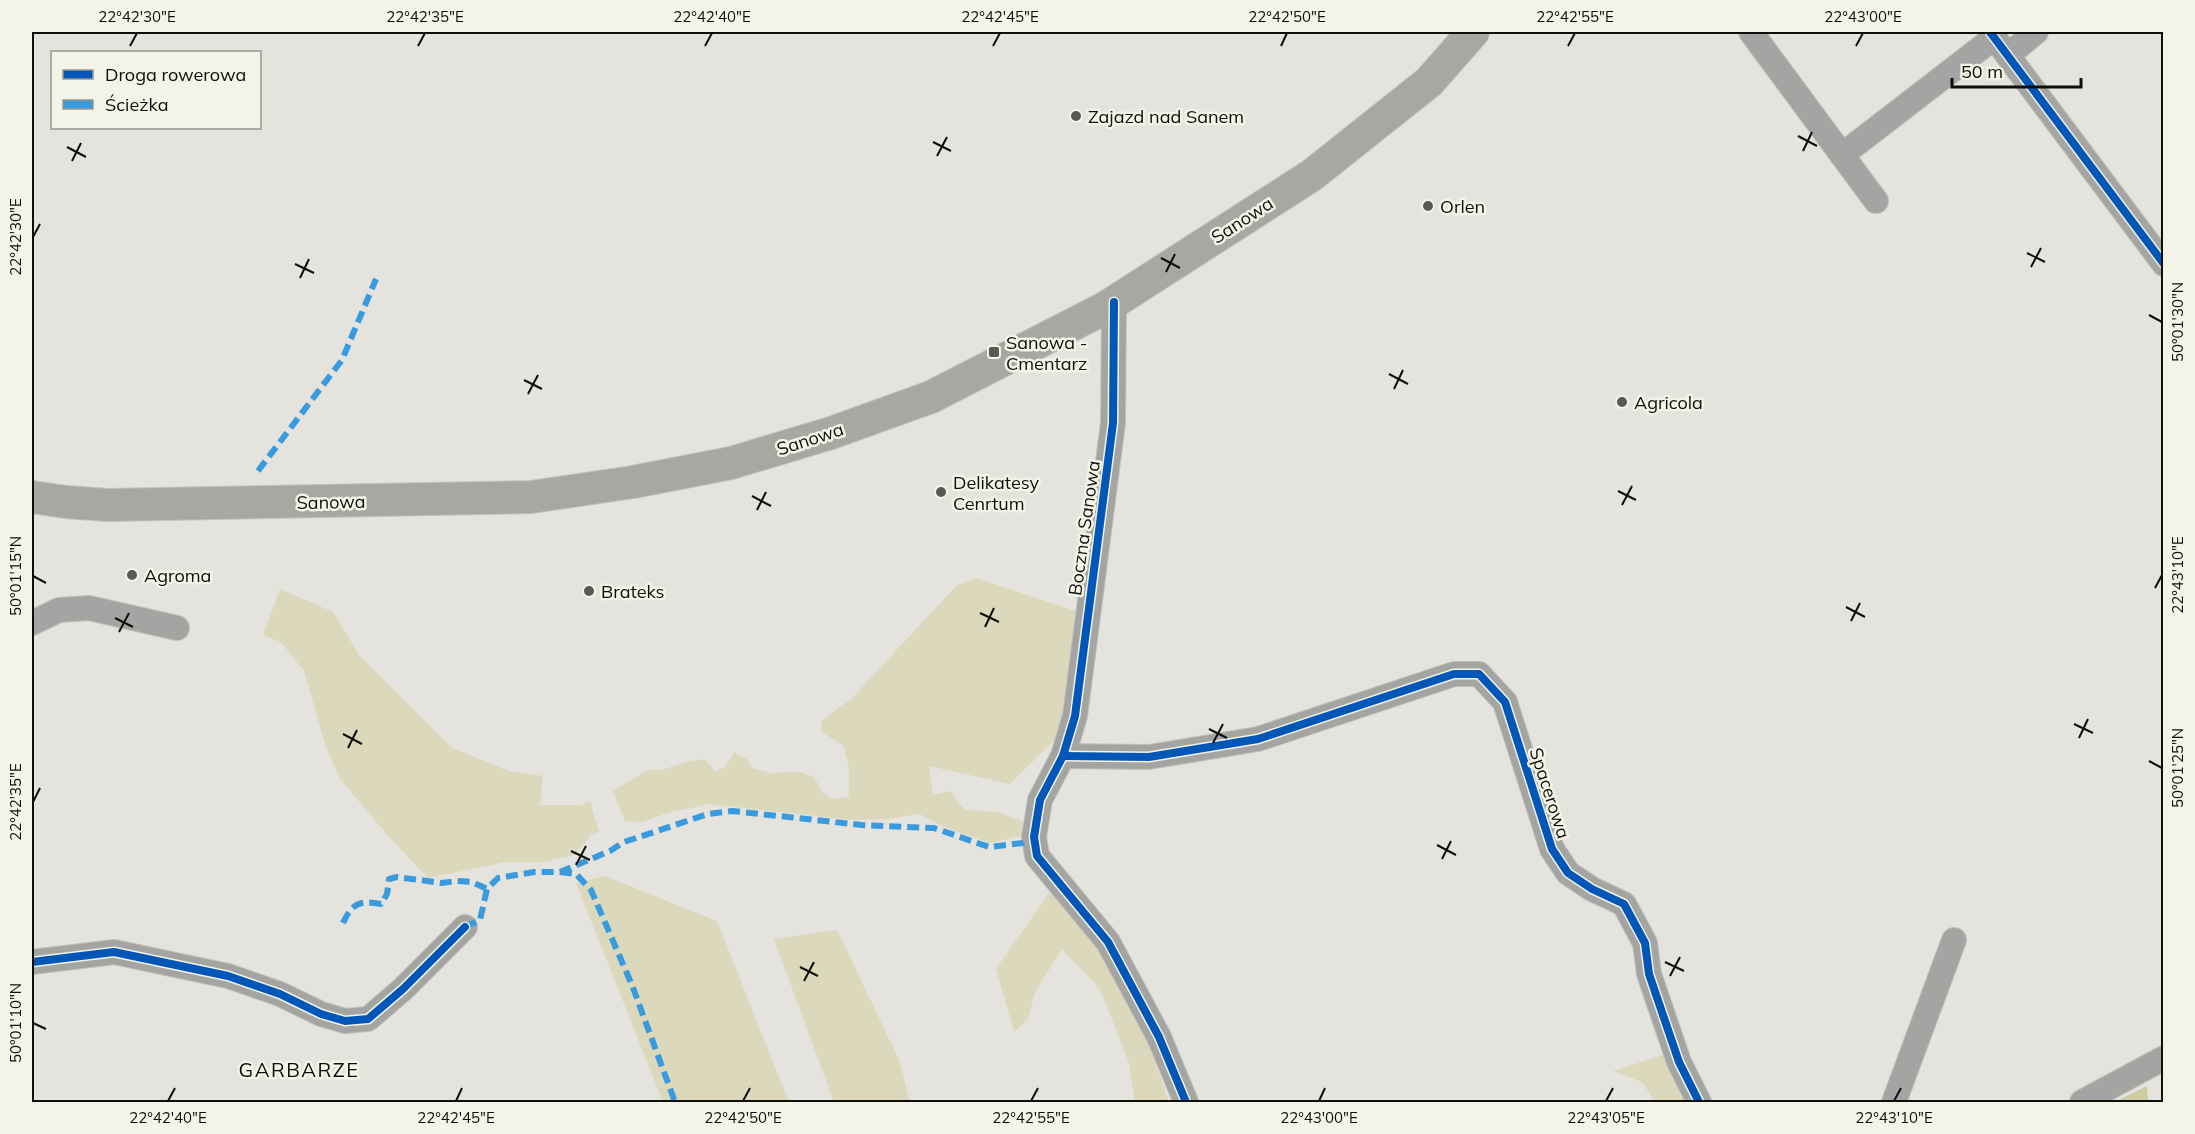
<svg xmlns="http://www.w3.org/2000/svg" width="2195" height="1134" viewBox="0 0 2195 1134" font-family="Mulish,sans-serif">
<style>
.green{fill:#dbd8bc}
.forest{fill:#cfcba3}
.lines{fill:none;stroke-linecap:round;stroke-linejoin:round}
.minor-casing{stroke:#c1c0bc;stroke-width:26}
.major-casing{stroke:#c1c0bc;stroke-width:34}
.minor{stroke:#a4a4a2;stroke-width:24}
.major{stroke:#a8a7a2;stroke-width:32}
.quiet{stroke:#3a9ade;stroke-width:6;stroke-dasharray:12 6;stroke-linecap:butt}
.cycleway-casing{stroke:#f4f3e7;stroke-width:11}
.cycleway{stroke:#0057b8;stroke-width:8}
.ticks{fill:none;stroke:#0e0e0a;stroke-width:2}
.poi-dot{fill:#595954;stroke:#f4f3e7;stroke-width:2}
.labels{text-anchor:middle;dominant-baseline:central;stroke-width:5;stroke-linejoin:round;paint-order:stroke}
.poi-label{font-size:18px;fill:#0e0e0a;stroke:#f4f3e7;text-anchor:start}
.street-label{font-size:18px;fill:#0e0e0a;stroke:#f4f3e7}
.neighbourhood-label{font-size:20px;letter-spacing:1.5px;fill:#0e0e0a;stroke:#f4f3e7}
.neatline{fill:none;stroke:#0e0e0a;stroke-width:2}
.ticks-label{font-size:15px;text-anchor:middle;fill:#0e0e0a}
</style>
<rect width="100%" height="100%" fill="#e4e3dd"/>
<g class="green">
<path d="M 976,578 L 1078,612 L 1063,732 L 1010,784 L 929,766 L 933,795 L 951,791 L 957,802 L 966,810 L 997,812 L 1024,822 L 1029,834 L 990,843 L 941,826 L 920,814 L 889,819 L 852,820 L 709,804 L 667,813 L 643,822 L 625,821 L 613,791 L 648,770 L 661,770 L 687,762 L 705,759 L 715,772 L 725,767 L 734,752 L 747,759 L 752,768 L 771,773 L 800,772 L 814,777 L 823,793 L 831,799 L 849,797 L 849,767 L 843,746 L 821,731 L 822,720 L 852,698 L 956,586 Z"/>
<path d="M 280,589 L 333,612 L 359,655 L 452,748 L 512,772 L 543,776 L 540,805 L 581,805 L 590,801 L 599,832 L 591,835 L 575,855 L 543,862 L 506,862 L 428,878 L 390,838 L 340,779 L 325,744 L 304,671 L 281,642 L 263,635 Z"/>
<path d="M 605,876 L 717,921 L 789,1102 L 663,1102 L 576,883 Z"/>
<path d="M 1051,890 L 1108,961 L 1146,1037 L 1169,1102 L 1135,1102 L 1129,1063 L 1100,989 L 1062,949 L 1035,992 L 1028,1019 L 1014,1032 L 996,969 Z"/>
<path d="M 837,930 L 899,1060 L 910,1102 L 834,1102 L 774,939 Z"/>
<path d="M 1669,1053 L 1693,1102 L 1655,1102 L 1642,1082 L 1613,1071 Z"/>
</g>
<path class="forest" d="M 2147,1086 L 2148,1102 L 2115,1102 Z"/>
<g class="lines">
<g class="minor-casing">
<g id="minor">
<path d="M 1751,32 L 1876,201"/>
<path d="M 1990,32 L 2164,264"/>
<path d="M 2008,55 L 2036,32"/>
<path d="M 1842,155 L 1995,37"/>
<path d="M 1114,302 L 1113,423 L 1075,716 L 1063,756 L 1040,800 L 1034,837 L 1037,856 L 1108,942 L 1159,1037 L 1186,1102"/>
<path d="M 32,623 L 59,610 L 89,608 L 177,628"/>
<path d="M 1063,756 L 1149,757 L 1258,739 L 1454,674 L 1479,674 L 1505,702 L 1552,849 L 1568,873 L 1592,889 L 1624,904 L 1645,943 L 1649,974 L 1679,1062 L 1699,1102"/>
<path d="M 32,962 L 114,952 L 228,976 L 280,994 L 321,1014 L 345,1021 L 368,1019 L 403,989 L 465,927"/>
<path d="M 1894,1102 L 1954,940"/>
<path d="M 2082,1102 L 2164,1058"/>
</g>
</g>
<g class="major-casing">
<path id="major" d="M 32,497 L 66,502 L 108,505 L 531,497 L 633,482 L 731,463 L 831,433 L 931,397 L 1105,308 L 1312,175 L 1429,82 L 1473,32"/>
</g>
<use href="#minor" class="minor"/>
<use href="#major" class="major"/>
<g class="quiet">
<path d="M 258,471 L 342,360 L 376,279"/>
<path d="M 560,872 L 576,874 L 591,890 L 632,985 L 675,1102"/>
<path d="M 343,923 C 352,903 360,900 381,904 L 387,894 L 389,879 L 397,877 L 442,883 L 456,881 L 472,882 L 487,889"/>
<path d="M 465,927 L 480,920 L 487,889 L 498,878 L 534,872 L 560,872 L 610,851 L 624,842 L 708,814 L 732,811 L 862,825 L 934,828 L 989,847 L 1023,843 L 1034,837"/>
</g>
<g class="cycleway-casing">
<g id="cycleway">
<path d="M 1990,32 L 2164,264"/>
<path d="M 1114,302 L 1113,423 L 1075,716 L 1063,756 L 1040,800 L 1034,837 L 1037,856 L 1108,942 L 1159,1037 L 1186,1102"/>
<path d="M 1063,756 L 1149,757 L 1258,739 L 1454,674 L 1479,674 L 1505,702 L 1552,849 L 1568,873 L 1592,889 L 1624,904 L 1645,943 L 1649,974 L 1679,1062 L 1699,1102"/>
<path d="M 32,962 L 114,952 L 228,976 L 280,994 L 321,1014 L 345,1021 L 368,1019 L 403,989 L 465,927"/>
</g>
</g>
<use href="#cycleway" class="cycleway"/>
</g>
<path class="ticks" d="M 130,46 L 137,33M 418,46 L 425,33M 705,46 L 712,33M 993,46 L 1000,33M 1281,46 L 1287,33M 1568,46 L 1575,33M 1856,46 L 1863,33M 1798,136 L 1817,146M 933,142 L 951,151M 67,147 L 86,157M 1803,151 L 1812,132M 937,156 L 947,137M 72,161 L 81,143M 33,237 L 40,224M 2027,253 L 2045,262M 1161,258 L 1180,268M 295,264 L 314,273M 2031,267 L 2041,248M 1166,272 L 1175,254M 300,278 L 309,259M 2149,315 L 2162,322M 1389,374 L 1408,384M 524,380 L 542,389M 1394,389 L 1403,370M 528,394 L 538,375M 1618,491 L 1636,500M 752,496 L 771,506M 1622,505 L 1632,486M 757,510 L 766,492M 33,576 L 46,583M 2155,588 L 2162,575M 1846,607 L 1865,617M 980,613 L 999,622M 115,618 L 133,627M 1851,621 L 1860,603M 985,627 L 994,608M 119,632 L 129,613M 2074,724 L 2093,733M 1209,729 L 1227,738M 343,734 L 362,744M 2079,738 L 2088,719M 1213,743 L 1223,724M 348,748 L 357,730M 2149,761 L 2162,768M 33,802 L 40,788M 1437,845 L 1456,855M 571,851 L 590,860M 1442,859 L 1451,841M 576,865 L 586,846M 1665,962 L 1684,971M 800,967 L 818,976M 1670,976 L 1680,957M 804,981 L 814,962M 33,1023 L 46,1029M 168,1101 L 175,1088M 456,1101 L 462,1088M 743,1101 L 750,1088M 1031,1101 L 1038,1088M 1319,1101 L 1325,1088M 1606,1101 L 1613,1088M 1894,1101 L 1901,1088"/>
<g class="poi-dot">
<circle cx="1076" cy="116" r="6"/>
<circle cx="1428" cy="206" r="6"/>
<rect x="988" y="346" width="12" height="12" rx="3"/>
<circle cx="1622" cy="402" r="6"/>
<circle cx="941" cy="492" r="6"/>
<circle cx="132" cy="575" r="6"/>
<circle cx="589" cy="591" r="6"/>
</g>
<g class="labels">
<g class="poi-label">
<text x="1088" y="116">Zajazd nad Sanem</text>
<text x="1440" y="206">Orlen</text>
<text x="1006" y="342">Sanowa -<tspan x="1006" dy="21">Cmentarz</tspan></text>
<text x="1634" y="402">Agricola</text>
<text x="953" y="482">Delikatesy<tspan x="953" dy="21">Cenrtum</tspan></text>
<text x="144" y="575">Agroma</text>
<text x="601" y="591">Brateks</text>
</g>
<g class="street-label">
<text transform="translate(1242 220) rotate(-33)">Sanowa</text>
<text transform="translate(810 439) rotate(-18)">Sanowa</text>
<text transform="translate(331 502) rotate(-1)">Sanowa</text>
<text transform="translate(1084 528) rotate(-82)">Boczna Sanowa</text>
<text transform="translate(1550 793) rotate(72)">Spacerowa</text>
</g>
<g class="neighbourhood-label">
<text x="299" y="1069">GARBARZE</text>
</g>
</g>
<rect width="2195" height="1134" fill="none" stroke="#f4f3e7" stroke-width="66"/>
<rect x="51" y="51" width="210" height="78" fill="#f4f3e7" stroke="#98978f" stroke-width="1.5"/>
<rect x="63" y="70" width="30" height="9" fill="#0057b8" stroke="#98978f" stroke-width="1.5"/>
<text x="105" y="81" font-size="18" fill="#0e0e0a">Droga rowerowa</text>
<rect x="63" y="100" width="30" height="9" fill="#3a9ade" stroke="#98978f" stroke-width="1.5"/>
<text x="105" y="111" font-size="18" fill="#0e0e0a">Ścieżka</text>
<path d="M1952 78v9h129v-9" fill="none" stroke="#0e0e0a" stroke-width="3"/>
<text x="1961" y="78" font-size="18" fill="#0e0e0a" stroke="#f4f3e7" stroke-width="4.5" paint-order="stroke">50 m</text>
<rect x="33" y="33" width="2129" height="1068" class="neatline"/>
<g class="ticks-label">
<text x="137" y="22">22°42'30"E</text>
<text x="425" y="22">22°42'35"E</text>
<text x="712" y="22">22°42'40"E</text>
<text x="1000" y="22">22°42'45"E</text>
<text x="1287" y="22">22°42'50"E</text>
<text x="1575" y="22">22°42'55"E</text>
<text x="1863" y="22">22°43'00"E</text>
<text transform="translate(16 237) rotate(-90)" y="5">22°42'30"E</text>
<text transform="translate(2178 322) rotate(-90)" y="5">50°01'30"N</text>
<text transform="translate(2178 575) rotate(-90)" y="5">22°43'10"E</text>
<text transform="translate(16 576) rotate(-90)" y="5">50°01'15"N</text>
<text transform="translate(2178 768) rotate(-90)" y="5">50°01'25"N</text>
<text transform="translate(16 802) rotate(-90)" y="5">22°42'35"E</text>
<text transform="translate(16 1023) rotate(-90)" y="5">50°01'10"N</text>
<text x="168" y="1123">22°42'40"E</text>
<text x="456" y="1123">22°42'45"E</text>
<text x="743" y="1123">22°42'50"E</text>
<text x="1031" y="1123">22°42'55"E</text>
<text x="1319" y="1123">22°43'00"E</text>
<text x="1606" y="1123">22°43'05"E</text>
<text x="1894" y="1123">22°43'10"E</text>
</g>
</svg>
